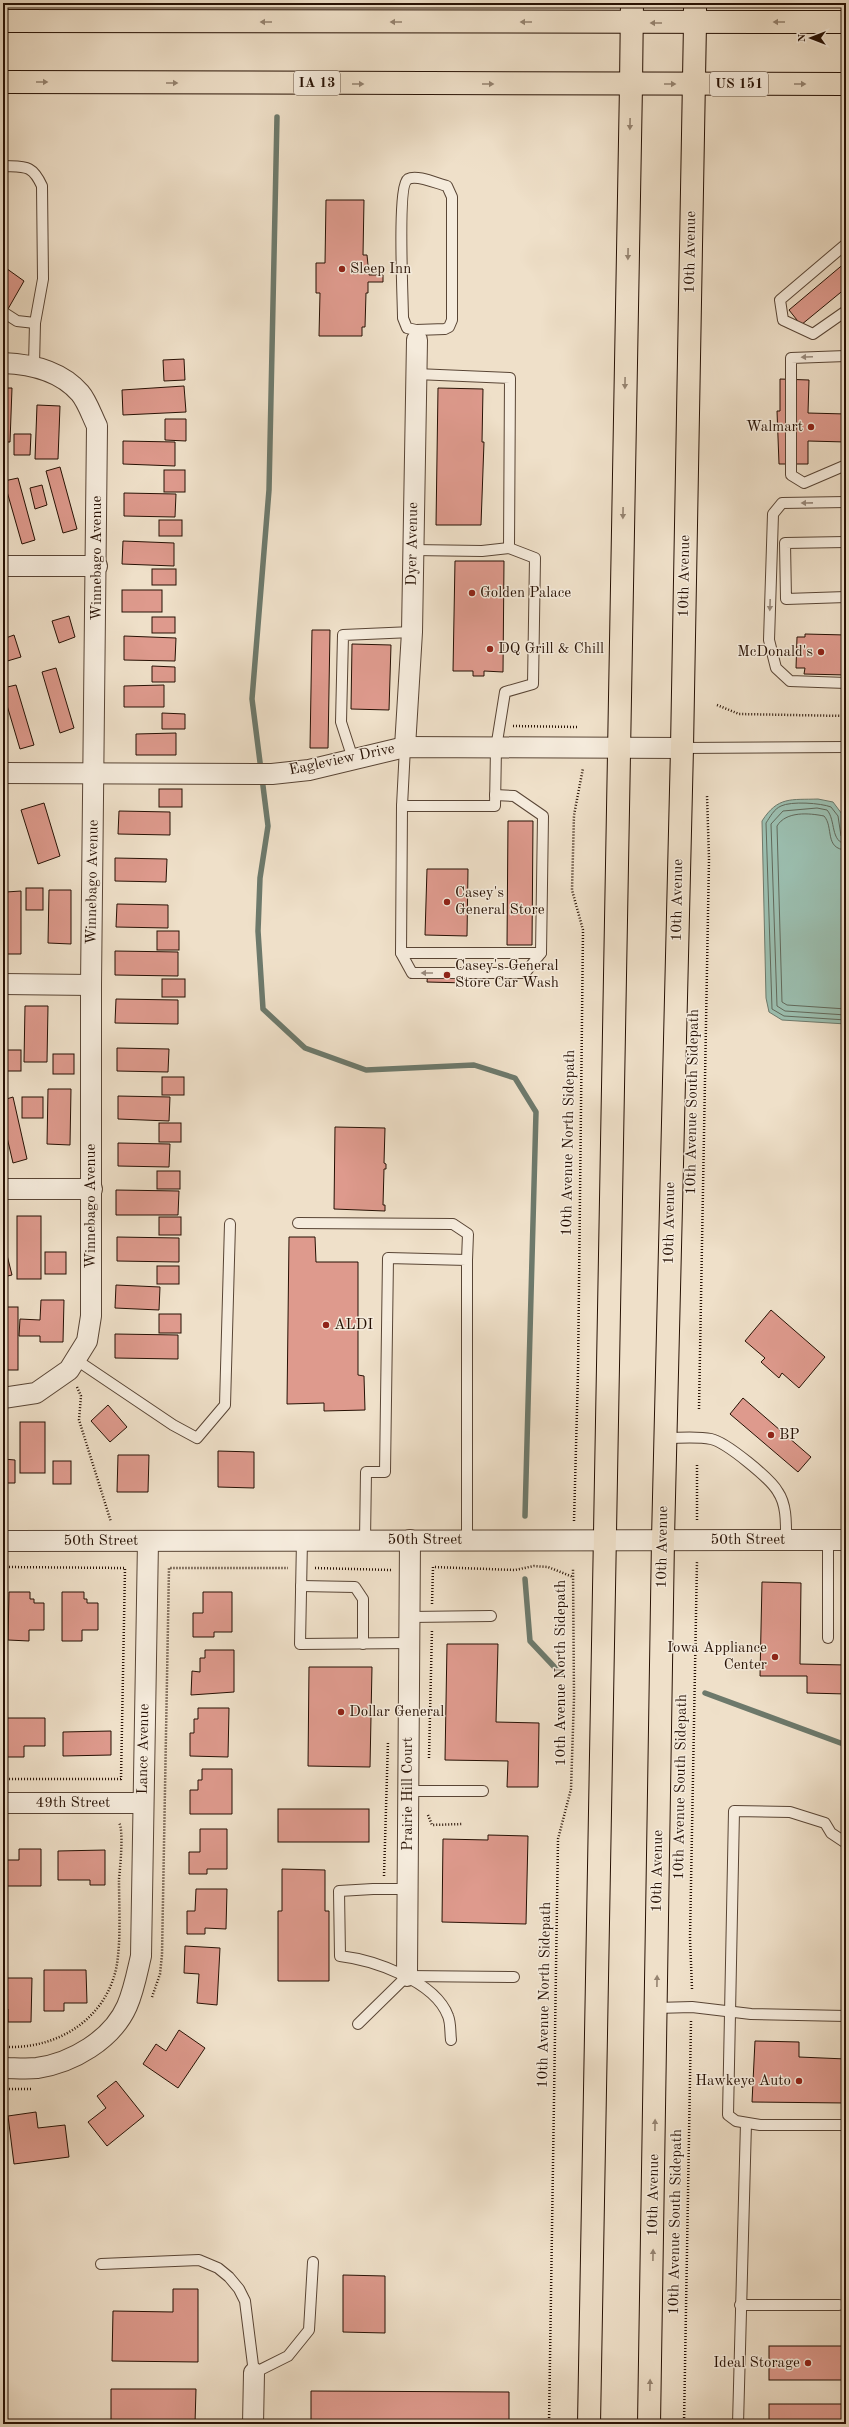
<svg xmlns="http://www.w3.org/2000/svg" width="849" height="2427" viewBox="0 0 849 2427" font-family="'Old Standard TT',serif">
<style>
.water{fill:#9bbeaf;stroke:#6d796b}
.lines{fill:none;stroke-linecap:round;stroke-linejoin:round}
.shore{stroke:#61685a;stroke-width:1}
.stream{stroke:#6d796b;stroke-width:5.5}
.building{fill:#de9a8d;stroke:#271104}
.service-casing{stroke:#594535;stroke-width:12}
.minor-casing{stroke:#594535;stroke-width:22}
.primary-casing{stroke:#271104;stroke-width:24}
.trunk-casing{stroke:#271104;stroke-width:24}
.path{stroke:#271104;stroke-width:2.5;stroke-dasharray:1 2;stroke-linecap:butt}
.service{stroke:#f5ebdc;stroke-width:10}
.minor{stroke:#f5ebdc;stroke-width:20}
.primary{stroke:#efe0c9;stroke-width:22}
.trunk{stroke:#efe0c9;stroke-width:22}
.oneway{fill:#958370}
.oneway2{fill:#98897b}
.poi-dot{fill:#8f2418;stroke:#f5ebdc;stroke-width:1.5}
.labels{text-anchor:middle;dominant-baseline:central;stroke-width:3;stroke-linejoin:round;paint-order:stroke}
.shield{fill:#f5ebdc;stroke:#655245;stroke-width:1}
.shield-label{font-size:14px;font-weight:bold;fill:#271104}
.street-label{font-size:15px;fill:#271104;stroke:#f5ebdc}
.poi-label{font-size:15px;fill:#271104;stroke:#f5ebdc;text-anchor:start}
</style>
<rect width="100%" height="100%" fill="#efe0c9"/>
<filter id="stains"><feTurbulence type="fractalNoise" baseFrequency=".005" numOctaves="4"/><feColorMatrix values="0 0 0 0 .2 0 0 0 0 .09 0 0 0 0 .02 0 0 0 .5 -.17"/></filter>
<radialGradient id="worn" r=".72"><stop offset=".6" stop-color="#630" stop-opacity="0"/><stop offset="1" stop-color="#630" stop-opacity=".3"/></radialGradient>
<path class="water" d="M 818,799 L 833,802 L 842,814 L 846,846 L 846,1024 L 782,1020 L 769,1012 L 766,998 L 762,821 C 778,796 791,800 818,799 Z"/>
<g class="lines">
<g class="shore">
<path d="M 846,839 L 841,836 L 838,816 L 831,807 C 821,803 791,801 781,806 C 774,809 770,817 766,823 L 772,1009 L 784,1016 L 846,1020"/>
<path d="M 846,844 C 830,842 836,820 827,810 L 817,808 L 783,811 L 771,824 L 777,1006 L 785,1011 L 846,1015"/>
<path d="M 846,850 C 824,849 834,827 824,816 C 809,813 786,811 777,826 L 782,1002 L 787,1005 L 846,1009"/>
</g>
<g class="stream">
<path d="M 261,770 L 252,699 L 269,490 L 277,117"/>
<path d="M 262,778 L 268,826 L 260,878 L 258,931 L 263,1009 L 305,1048 L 366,1070 L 474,1065 L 515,1078 L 536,1112 L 525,1516"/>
<path d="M 525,1579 L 530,1641 L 561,1674"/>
<path d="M 705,1693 L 846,1745"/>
</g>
</g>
<g class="building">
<path d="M 326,200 L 364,200 L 363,255 L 367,255 L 369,275 L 383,275 L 383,282 L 368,282 L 368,293 L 366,293 L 365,327 L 362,327 L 362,336 L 319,336 L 320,293 L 316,293 L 316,263 L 325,263 Z"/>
<path d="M 846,262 L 846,288 L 801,325 L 789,310 Z"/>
<path d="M 3,266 L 24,281 L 8,309 L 3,305 Z"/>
<path d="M 184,359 L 185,380 L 164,381 L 163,360 Z"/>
<path d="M 780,379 L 809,380 L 808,413 L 846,414 L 846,442 L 808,441 L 808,464 L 779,464 L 777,411 L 780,411 Z"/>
<path d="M 184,386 L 186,412 L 123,415 L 122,390 Z"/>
<path d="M 3,388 L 12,388 L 10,442 L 3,442 Z"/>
<path d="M 438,388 L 483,389 L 482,442 L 484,442 L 481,525 L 436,525 Z"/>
<path d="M 37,405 L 60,406 L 58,459 L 35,459 Z"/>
<path d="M 165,419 L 186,419 L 186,441 L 165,440 Z"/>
<path d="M 14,434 L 31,434 L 30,455 L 14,455 Z"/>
<path d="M 123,441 L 175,442 L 175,466 L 123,464 Z"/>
<path d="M 60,467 L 77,529 L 63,533 L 46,471 Z"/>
<rect x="164" y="470" width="21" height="22"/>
<path d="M 18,478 L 35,540 L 22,544 L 4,481 Z"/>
<path d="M 42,485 L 47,505 L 35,509 L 30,488 Z"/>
<path d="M 124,493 L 176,494 L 175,517 L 124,516 Z"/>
<rect x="159" y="520" width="23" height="16"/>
<path d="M 123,541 L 174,543 L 174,566 L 122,564 Z"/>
<path d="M 455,561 L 504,561 L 503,672 L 484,671 L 484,676 L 473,676 L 473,671 L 453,671 Z"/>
<rect x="152" y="569" width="24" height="16"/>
<rect x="122" y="590" width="40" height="22"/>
<path d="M 69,616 L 75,637 L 59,643 L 52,621 Z"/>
<rect x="152" y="617" width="23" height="16"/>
<path d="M 312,630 L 330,630 L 328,748 L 310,748 Z"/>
<path d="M 805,634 L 846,635 L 846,675 L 804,674 L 805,668 L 796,668 L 797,637 L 805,637 Z"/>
<path d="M 14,635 L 21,657 L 4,662 L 3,639 Z"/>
<path d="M 124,636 L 176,638 L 175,661 L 124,660 Z"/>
<path d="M 352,644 L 391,645 L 389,710 L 351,709 Z"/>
<path d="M 152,666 L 175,667 L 175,682 L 152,682 Z"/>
<path d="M 56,668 L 74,728 L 60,733 L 42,672 Z"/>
<path d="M 16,685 L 34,745 L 20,749 L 3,692 L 3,688 Z"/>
<path d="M 164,685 L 164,707 L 124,707 L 124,686 Z"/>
<path d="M 162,713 L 185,714 L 185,729 L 162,729 Z"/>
<path d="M 176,733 L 176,755 L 136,755 L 136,734 Z"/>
<rect x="159" y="789" width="23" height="18"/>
<path d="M 44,803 L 60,856 L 38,864 L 21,810 Z"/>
<path d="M 119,811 L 170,812 L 170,835 L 118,834 Z"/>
<path d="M 508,821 L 533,821 L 532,945 L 507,945 Z"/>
<path d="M 115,858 L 167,859 L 166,882 L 115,881 Z"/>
<path d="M 427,869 L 468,869 L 467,936 L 425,935 Z"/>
<rect x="26" y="888" width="17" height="22"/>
<path d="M 49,890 L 71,890 L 71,944 L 48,943 Z"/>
<path d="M 21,891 L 21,954 L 6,954 L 6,892 Z"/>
<path d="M 117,904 L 168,905 L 168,928 L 116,927 Z"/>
<rect x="157" y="931" width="22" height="19"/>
<path d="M 115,951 L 178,952 L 178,976 L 115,975 Z"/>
<path d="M 428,968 L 468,968 L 467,983 L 427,982 Z"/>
<rect x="162" y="979" width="23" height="18"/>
<path d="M 116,999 L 178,1000 L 178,1024 L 115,1023 Z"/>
<path d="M 25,1006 L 48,1006 L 47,1062 L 24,1062 Z"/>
<path d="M 117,1048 L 169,1049 L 168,1072 L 117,1071 Z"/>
<rect x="3" y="1050" width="18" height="21"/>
<rect x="53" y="1054" width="21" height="20"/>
<rect x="162" y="1077" width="22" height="18"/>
<path d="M 48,1089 L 71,1089 L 70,1145 L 47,1144 Z"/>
<path d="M 118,1096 L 170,1097 L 169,1121 L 118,1119 Z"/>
<path d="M 13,1097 L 27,1159 L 13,1163 L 3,1120 L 3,1100 Z"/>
<rect x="22" y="1097" width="21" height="21"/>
<rect x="159" y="1123" width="22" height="19"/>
<path d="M 335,1127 L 385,1128 L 384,1163 L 386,1164 L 386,1169 L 384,1169 L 383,1205 L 385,1205 L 385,1211 L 334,1209 Z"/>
<path d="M 118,1143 L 170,1144 L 169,1167 L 118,1166 Z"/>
<rect x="157" y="1171" width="23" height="18"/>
<path d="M 116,1190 L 179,1191 L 178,1215 L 116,1215 Z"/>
<rect x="17" y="1216" width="24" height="63"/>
<rect x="159" y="1217" width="22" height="18"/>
<path d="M 117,1237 L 179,1238 L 179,1262 L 117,1261 Z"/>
<path d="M 289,1237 L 315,1237 L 316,1262 L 358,1262 L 358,1375 L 364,1376 L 365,1410 L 324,1411 L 324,1403 L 287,1404 Z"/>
<rect x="45" y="1252" width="21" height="22"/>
<path d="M 7,1255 L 12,1275 L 3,1277 L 3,1256 Z"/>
<rect x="157" y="1266" width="22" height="18"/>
<path d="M 116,1285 L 160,1287 L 159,1310 L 115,1308 Z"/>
<path d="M 41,1300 L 64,1300 L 63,1342 L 40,1342 L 40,1336 L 19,1336 L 20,1319 L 40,1320 Z"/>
<rect x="3" y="1307" width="15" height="63"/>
<path d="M 771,1310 L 825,1357 L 799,1388 L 782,1373 L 779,1378 L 761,1362 L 765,1358 L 745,1341 Z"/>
<rect x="159" y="1314" width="22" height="19"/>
<path d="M 115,1334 L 178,1335 L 178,1359 L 115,1358 Z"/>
<path d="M 743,1398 L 811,1457 L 798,1472 L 730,1414 Z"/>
<path d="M 108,1405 L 127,1427 L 110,1442 L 91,1421 Z"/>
<rect x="20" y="1422" width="25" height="51"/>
<path d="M 218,1451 L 254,1452 L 254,1488 L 218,1487 Z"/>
<path d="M 118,1455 L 149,1455 L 148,1492 L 117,1492 Z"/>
<path d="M 3,1459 L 15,1460 L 15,1483 L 3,1483 Z"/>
<rect x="53" y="1461" width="18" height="23"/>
<path d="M 762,1582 L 801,1583 L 800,1664 L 846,1665 L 846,1694 L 807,1693 L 807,1676 L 760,1676 Z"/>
<path d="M 9,1592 L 30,1592 L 30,1599 L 34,1599 L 34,1603 L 44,1603 L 44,1630 L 29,1630 L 29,1641 L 8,1640 Z"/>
<path d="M 62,1592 L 84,1592 L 84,1599 L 87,1599 L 87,1603 L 98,1603 L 98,1630 L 82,1630 L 82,1641 L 62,1641 Z"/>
<path d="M 203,1592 L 232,1592 L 232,1632 L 214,1632 L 214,1637 L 193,1637 L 193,1613 L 203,1613 Z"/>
<path d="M 447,1644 L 498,1644 L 496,1722 L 539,1723 L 538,1787 L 507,1787 L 508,1761 L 445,1760 Z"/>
<path d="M 205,1650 L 234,1650 L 234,1692 L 191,1695 L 192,1671 L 200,1672 L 200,1658 L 205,1658 Z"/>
<path d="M 309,1667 L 372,1667 L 370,1767 L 308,1766 Z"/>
<path d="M 198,1708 L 229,1708 L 228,1757 L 190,1756 L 190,1733 L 194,1733 L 194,1719 L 198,1719 Z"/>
<path d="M 3,1718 L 45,1718 L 45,1746 L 24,1746 L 24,1757 L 3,1757 Z"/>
<path d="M 111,1731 L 111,1755 L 63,1756 L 63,1732 Z"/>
<path d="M 202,1769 L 232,1769 L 232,1814 L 190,1814 L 190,1790 L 198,1790 L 198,1780 L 202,1780 Z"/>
<rect x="278" y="1809" width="91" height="33"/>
<path d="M 200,1829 L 227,1829 L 227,1869 L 207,1869 L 207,1874 L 189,1874 L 189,1852 L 200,1852 Z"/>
<path d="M 488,1835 L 528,1836 L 526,1924 L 442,1922 L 443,1839 L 488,1840 Z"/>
<path d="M 19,1849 L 41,1849 L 41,1886 L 3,1886 L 3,1860 L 19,1860 Z"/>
<path d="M 105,1850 L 105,1885 L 90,1885 L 90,1880 L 58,1880 L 58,1851 Z"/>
<path d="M 282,1869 L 325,1870 L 325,1911 L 329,1911 L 329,1981 L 278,1981 L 278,1911 L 282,1911 Z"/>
<path d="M 196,1889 L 227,1889 L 226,1929 L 205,1928 L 205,1934 L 187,1934 L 187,1911 L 195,1911 Z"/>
<path d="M 185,1946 L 220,1948 L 217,2005 L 197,2003 L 199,1974 L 184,1973 Z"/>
<path d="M 44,1970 L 86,1970 L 87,2003 L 64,2003 L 64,2011 L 44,2011 Z"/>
<path d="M 3,1978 L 32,1978 L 31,2022 L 8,2022 L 8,2009 L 3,2009 Z"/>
<path d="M 179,2030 L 205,2048 L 178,2088 L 143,2064 L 156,2044 L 166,2051 Z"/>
<path d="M 755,2041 L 799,2042 L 799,2057 L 846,2059 L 846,2103 L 752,2102 Z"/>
<path d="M 116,2081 L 144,2116 L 107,2146 L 88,2122 L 106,2108 L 97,2096 Z"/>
<path d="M 36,2112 L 38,2128 L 65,2125 L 69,2157 L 14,2164 L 8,2116 Z"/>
<path d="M 343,2275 L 385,2276 L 385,2333 L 343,2332 Z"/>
<path d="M 173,2289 L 198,2289 L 198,2362 L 112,2361 L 113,2311 L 173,2312 Z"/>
<rect x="769" y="2346" width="77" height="34"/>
<path d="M 111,2389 L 196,2389 L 195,2424 L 111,2424 Z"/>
<path d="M 311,2391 L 509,2392 L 509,2424 L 311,2424 Z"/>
<rect x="769" y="2404" width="77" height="20"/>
</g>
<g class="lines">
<g class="service-casing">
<g id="service">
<path d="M 3,166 C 25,167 32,164 42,186 L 43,279 L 35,323 L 34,365"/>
<path d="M 846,244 L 780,300 L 783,320 L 813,334 L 846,311"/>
<path d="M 3,312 L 17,321 L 35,323"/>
<path d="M 416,330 L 407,328 L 403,318 C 403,300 397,186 408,179 C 417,174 438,184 447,186 L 452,197 L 452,320 L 449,327 L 445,329 L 416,330 L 417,340"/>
<path d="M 846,356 L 791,358 L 791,475 L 804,483 L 846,465"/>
<path d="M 846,502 L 782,503 L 773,514 L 769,640 L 776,668 L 790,681 L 846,683"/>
<path d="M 846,542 L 785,543 L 786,599 L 846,597"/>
<path d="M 413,550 L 482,551 L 509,548"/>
<path d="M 405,747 L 402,806 L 495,806 L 496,748 L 505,692 L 533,684 L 535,558 L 509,548 L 510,378 L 416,374"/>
<path d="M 682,748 L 846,747"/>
<path d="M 353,759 L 341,722 L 343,635 L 412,632"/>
<path d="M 402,806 L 401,953 L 541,953 L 543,816 L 514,796 L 495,795"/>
<path d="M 401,953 L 412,973 L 525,973 L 541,953"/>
<path d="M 298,1223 L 453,1224 L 468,1234 L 467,1260"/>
<path d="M 75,1359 L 173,1425 L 197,1438 L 225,1405 L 230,1224"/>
<path d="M 665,1438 C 680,1438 697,1436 711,1439 C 726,1442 771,1479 778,1492 C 787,1505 786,1525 786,1540"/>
<path d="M 302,1540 L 300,1644 L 410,1643"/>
<path d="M 365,1540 L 366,1472 L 385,1472 L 388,1258 L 467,1260 L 467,1539"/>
<path d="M 828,1540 L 828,1638"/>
<path d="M 301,1586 L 355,1587 L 363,1599 L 363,1644"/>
<path d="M 410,1617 L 491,1616"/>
<path d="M 408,1791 L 483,1791"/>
<path d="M 846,1843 L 831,1833 L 825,1823 L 790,1812 L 734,1811 L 728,2115 L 736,2121 L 760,2125 L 846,2125"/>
<path d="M 407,1889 L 373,1889 L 339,1891 L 340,1956 C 374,1960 435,1981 448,2016 C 451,2023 450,2033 451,2040"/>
<path d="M 656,2008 L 692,2007 L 751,2014 L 846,2016"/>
<path d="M 358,2024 L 407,1976 L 514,1977"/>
<path d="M 101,2264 L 199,2260 L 218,2268 L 229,2277 L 239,2289 L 245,2301 L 254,2373 L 288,2356 L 309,2330 L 313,2262"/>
<path d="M 740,2305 L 839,2305"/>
<path d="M 738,2424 L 746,2123"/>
</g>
</g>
<g class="minor-casing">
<g id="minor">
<path d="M 3,363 C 31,364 60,370 80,393 C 87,401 92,416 97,426 L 91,985 L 91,1316 L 87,1341 L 69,1370 L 36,1393 L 3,1398"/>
<path d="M 3,566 L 97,566"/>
<path d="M 405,747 L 412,632 L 417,340"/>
<path d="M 3,773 L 272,774 L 309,770 L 405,747 L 682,748"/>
<path d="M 3,984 L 91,985"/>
<path d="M 3,1189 L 92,1189"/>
<path d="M 3,1541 L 846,1540"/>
<path d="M 3,1803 L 143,1803"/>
<path d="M 407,1976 L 410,1540"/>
<path d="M 3,2068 C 14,2068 26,2069 37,2068 C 72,2063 112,2040 127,2006 C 134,1990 137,1973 141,1956 L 148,1541"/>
<path d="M 253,2424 L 254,2373"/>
</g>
</g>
<g class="primary-casing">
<g id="primary">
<path d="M 589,2424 L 631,85"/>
<path d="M 649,2424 L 663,1539 L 682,748 L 695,23"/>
</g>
</g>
<g class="trunk-casing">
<g id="trunk">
<path d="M 3,21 L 846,22"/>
<path d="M 695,23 L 695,3"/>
<path d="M 3,82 L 846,84"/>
<path d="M 631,85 L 632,3"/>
</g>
</g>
<g class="path">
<path d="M 717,705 L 739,714 L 846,716"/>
<path d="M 513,726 L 578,727"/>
<path d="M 77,1387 L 81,1396 L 79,1420 L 111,1522"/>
<path d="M 699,1409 L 709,859 L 707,795"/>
<path d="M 697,1520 L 697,1464"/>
<path d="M 574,1521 L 578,1373 L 583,930 L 572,890 L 574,815 L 583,768"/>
<path d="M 3,1567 L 125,1568 L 121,1779 L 3,1779"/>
<path d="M 315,1568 L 391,1570"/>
<path d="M 432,1604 L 433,1567 L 515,1570 L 534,1566 L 548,1567 L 573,1577"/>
<path d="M 429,1758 L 432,1629"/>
<path d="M 428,1815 L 432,1825 L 462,1824"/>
<path d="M 384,1876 L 388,1741"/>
<path d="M 692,1989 L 690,1938 L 697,1561"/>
<path d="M 152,1997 L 160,1974 L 162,1955 L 169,1568 L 288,1568"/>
<path d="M 9,2047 C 60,2048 108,2017 117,1964 C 121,1937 119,1907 119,1879 C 120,1869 124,1829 119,1823"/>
<path d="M 3,2089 L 32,2089"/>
<path d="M 549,2424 L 558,1839 L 571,1789 L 574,1698 L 573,1569"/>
<path d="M 684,2424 L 691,2021"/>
</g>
<use href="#service" class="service"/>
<use href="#minor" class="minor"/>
<use href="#primary" class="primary"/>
<use href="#trunk" class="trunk"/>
</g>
<defs><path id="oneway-solid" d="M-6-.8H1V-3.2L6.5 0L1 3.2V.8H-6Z"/></defs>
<g class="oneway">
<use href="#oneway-solid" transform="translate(266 22) rotate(-180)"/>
<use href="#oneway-solid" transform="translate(396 22) rotate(-180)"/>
<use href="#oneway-solid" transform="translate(526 22) rotate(-180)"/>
<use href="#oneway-solid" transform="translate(779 22) rotate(180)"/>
<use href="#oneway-solid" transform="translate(656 23) rotate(180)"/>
<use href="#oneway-solid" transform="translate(42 82)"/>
<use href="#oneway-solid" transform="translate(172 83)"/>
<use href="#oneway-solid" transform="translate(358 84)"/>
<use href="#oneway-solid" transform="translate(488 84)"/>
<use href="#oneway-solid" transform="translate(670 84)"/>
<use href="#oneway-solid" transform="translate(800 84)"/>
<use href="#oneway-solid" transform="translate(630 124) rotate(91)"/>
<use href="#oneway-solid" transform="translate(628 254) rotate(91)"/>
<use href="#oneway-solid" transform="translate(625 383) rotate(91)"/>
<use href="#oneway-solid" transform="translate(623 513) rotate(91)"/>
<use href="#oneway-solid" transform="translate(657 1981) rotate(-89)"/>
<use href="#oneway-solid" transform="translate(655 2125) rotate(-89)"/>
<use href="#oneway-solid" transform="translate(653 2255) rotate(-89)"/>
<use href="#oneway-solid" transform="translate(650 2385) rotate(-89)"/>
</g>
<g class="oneway2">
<use href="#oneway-solid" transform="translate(807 357) rotate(178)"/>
<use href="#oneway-solid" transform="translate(807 503) rotate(179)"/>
<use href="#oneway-solid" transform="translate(770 605) rotate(92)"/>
<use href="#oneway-solid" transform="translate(427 973) rotate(180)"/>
</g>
<g class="poi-dot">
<circle cx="342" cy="269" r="4"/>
<circle cx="811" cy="427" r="4"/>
<circle cx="472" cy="593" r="4"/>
<circle cx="490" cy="649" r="4"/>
<circle cx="821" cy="652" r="4"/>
<circle cx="447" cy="902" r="4"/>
<circle cx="447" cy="975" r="4"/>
<circle cx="326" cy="1325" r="4"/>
<circle cx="771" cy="1435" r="4"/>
<circle cx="775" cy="1657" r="4"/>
<circle cx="341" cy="1712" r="4"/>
<circle cx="799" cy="2081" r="4"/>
<circle cx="808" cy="2363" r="4"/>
</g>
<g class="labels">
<g class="shield">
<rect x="294" y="71" width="46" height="24" rx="3"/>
<rect x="710" y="72" width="58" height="24" rx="3"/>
</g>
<g class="shield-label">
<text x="317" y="83">IA 13</text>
<text x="739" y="84">US 151</text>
</g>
<g class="street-label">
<text transform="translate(691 252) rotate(-89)">10th Avenue</text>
<text transform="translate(413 544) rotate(-89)">Dyer Avenue</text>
<text transform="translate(97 558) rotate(-90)">Winnebago Avenue</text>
<text transform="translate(685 576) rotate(-89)">10th Avenue</text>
<text transform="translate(342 760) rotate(-12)">Eagleview Drive</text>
<text transform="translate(93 882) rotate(-89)">Winnebago Avenue</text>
<text transform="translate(678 900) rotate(-89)">10th Avenue</text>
<text transform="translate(693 1102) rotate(-89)">10th Avenue South Sidepath</text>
<text transform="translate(569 1143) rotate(-89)">10th Avenue North Sidepath</text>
<text transform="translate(91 1206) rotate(-90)">Winnebago Avenue</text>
<text transform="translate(670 1223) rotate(-89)">10th Avenue</text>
<text x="425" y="1540">50th Street</text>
<text x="748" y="1540">50th Street</text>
<text x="101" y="1541">50th Street</text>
<text transform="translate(663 1547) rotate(-89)">10th Avenue</text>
<text transform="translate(561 1673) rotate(-90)">10th Avenue North Sidepath</text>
<text transform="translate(144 1749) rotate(-89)">Lance Avenue</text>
<text transform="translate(681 1787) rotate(-89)">10th Avenue South Sidepath</text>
<text transform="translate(408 1794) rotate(-90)">Prairie Hill Court</text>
<text x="73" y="1803">49th Street</text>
<text transform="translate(658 1871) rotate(-89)">10th Avenue</text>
<text transform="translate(545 1995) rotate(-89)">10th Avenue North Sidepath</text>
<text transform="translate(654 2195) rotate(-89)">10th Avenue</text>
<text transform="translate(676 2222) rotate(-89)">10th Avenue South Sidepath</text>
</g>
<g class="poi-label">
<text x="350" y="269">Sleep Inn</text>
<text x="803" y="427" text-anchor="end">Walmart</text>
<text x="480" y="593">Golden Palace</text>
<text x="498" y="649">DQ Grill &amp; Chill</text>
<text x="813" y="652" text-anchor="end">McDonald's</text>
<text x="455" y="893">Casey's<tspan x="455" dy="17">General Store</tspan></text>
<text x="455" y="966">Casey's General<tspan x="455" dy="17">Store Car Wash</tspan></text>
<text x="334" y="1325">ALDI</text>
<text x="779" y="1435">BP</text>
<text x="767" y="1648" text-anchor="end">Iowa Appliance<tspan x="767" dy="17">Center</tspan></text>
<text x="349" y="1712">Dollar General</text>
<text x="791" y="2081" text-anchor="end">Hawkeye Auto</text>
<text x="800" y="2363" text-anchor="end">Ideal Storage</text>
</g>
</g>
<rect width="849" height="2427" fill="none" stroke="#efe0c9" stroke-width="16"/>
<rect x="4" y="4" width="841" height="2419" fill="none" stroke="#271104" stroke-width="2"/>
<rect x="8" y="8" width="833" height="2411" fill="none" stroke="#271104"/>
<g transform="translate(811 38) rotate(270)" stroke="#f5ebdc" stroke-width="3" paint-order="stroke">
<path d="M0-3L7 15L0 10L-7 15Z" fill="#271104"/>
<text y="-6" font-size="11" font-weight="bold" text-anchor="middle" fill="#271104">N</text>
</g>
<rect width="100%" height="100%" filter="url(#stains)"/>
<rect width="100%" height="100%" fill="url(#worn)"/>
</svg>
